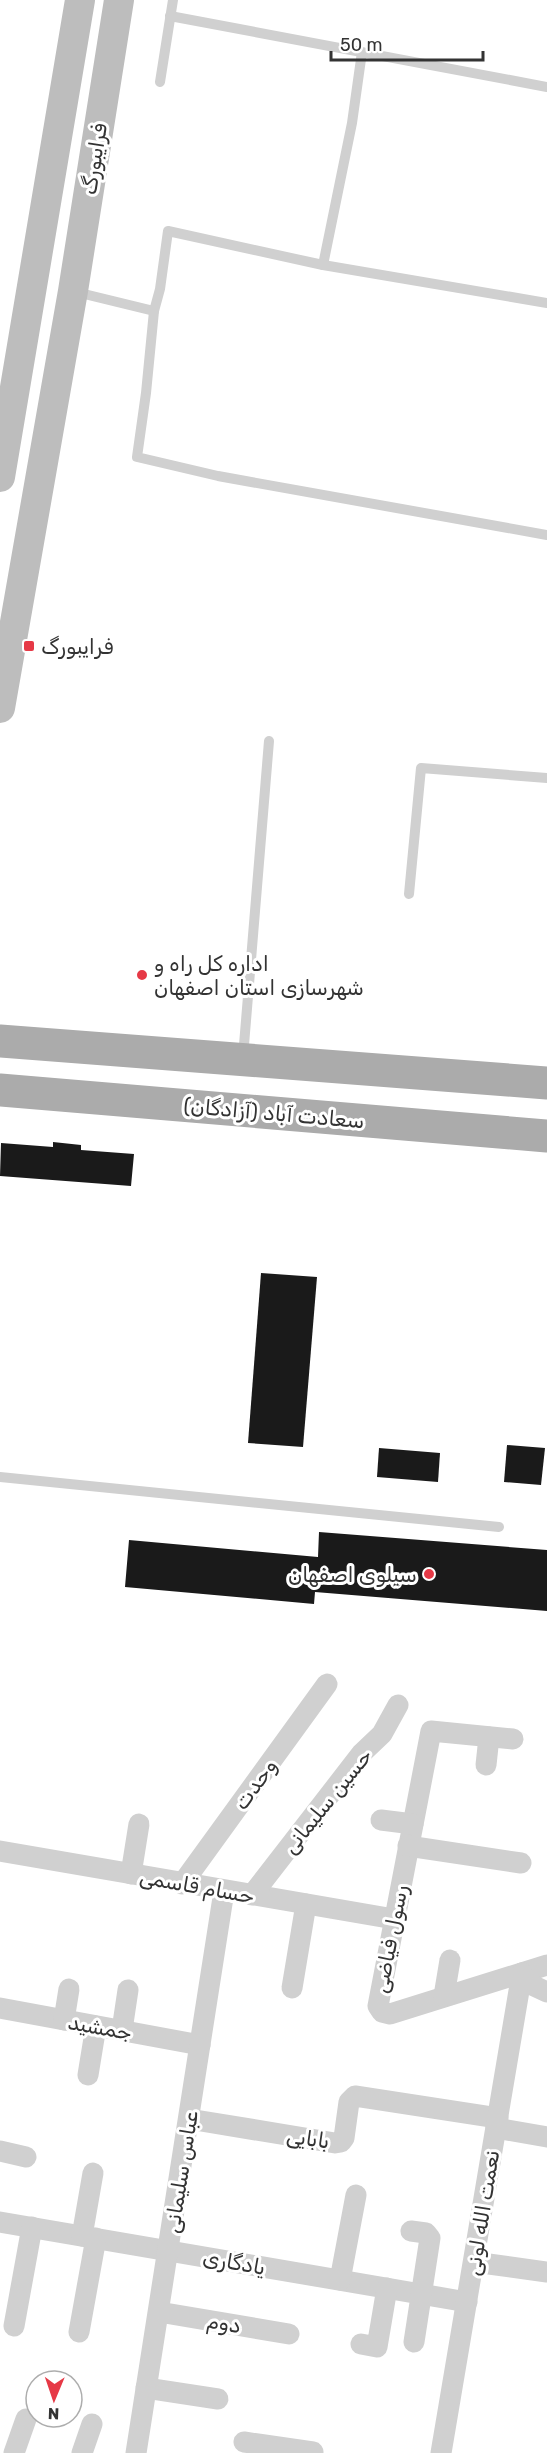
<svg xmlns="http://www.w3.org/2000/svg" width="547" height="2453" viewBox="0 0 547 2453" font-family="Rubik,'Noto Sans Arabic',sans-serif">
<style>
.building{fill:#1a1a1a}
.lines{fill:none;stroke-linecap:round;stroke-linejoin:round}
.service{stroke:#d0d0d0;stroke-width:10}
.minor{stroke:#d0d0d0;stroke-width:21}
.secondary{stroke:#bdbdbd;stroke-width:30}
.primary{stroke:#ababab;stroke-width:33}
.poi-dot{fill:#e63946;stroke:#fff;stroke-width:2}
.labels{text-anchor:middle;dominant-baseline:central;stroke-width:6;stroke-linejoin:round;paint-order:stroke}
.street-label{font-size:21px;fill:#333;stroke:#fff}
.poi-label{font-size:21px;fill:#333;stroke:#fff;text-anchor:start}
</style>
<rect width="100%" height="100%" fill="#fff"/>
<g class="building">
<path d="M 53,1142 L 81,1145 L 81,1150 L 134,1154 L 131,1186 L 0,1176 L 1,1143 L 53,1147 Z"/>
<path d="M 261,1273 L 317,1277 L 303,1447 L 248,1443 Z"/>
<path d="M 507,1445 L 545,1448 L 541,1485 L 504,1482 Z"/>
<path d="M 379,1448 L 440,1453 L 438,1482 L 377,1477 Z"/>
<path d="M 319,1532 L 547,1550 L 547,1611 L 315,1592 L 314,1604 L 125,1587 L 129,1540 L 318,1557 Z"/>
</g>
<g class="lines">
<g class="service">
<path d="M 170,16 L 547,87"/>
<path d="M 160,82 L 173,0"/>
<path d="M 323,265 L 352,123 L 362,52"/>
<path d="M 76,292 L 154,311"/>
<path d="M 547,303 L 323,265 L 168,231 L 160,289 L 154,311 L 146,393 L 137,457 L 218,476 L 547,535"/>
<path d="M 409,894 L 421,768 L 547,778"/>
<path d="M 243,1057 L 269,741"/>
<path d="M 0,1477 L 499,1527"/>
</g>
<g class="minor">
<path d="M 513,1739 L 431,1731 L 378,2006 L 382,2012 L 390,2014 L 547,1965"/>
<path d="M 486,1765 L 489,1737"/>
<path d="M 381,1820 L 413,1824"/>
<path d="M 408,1846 L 521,1863"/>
<path d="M 0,1851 L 394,1919"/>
<path d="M 131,1874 L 139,1824"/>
<path d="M 182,1884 L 327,1684"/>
<path d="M 252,1895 L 362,1753 L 382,1734 L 398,1705"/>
<path d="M 522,1973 L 532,1985 L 547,1992"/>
<path d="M 292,1988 L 306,1904"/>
<path d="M 444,1996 L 450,1960"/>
<path d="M 0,2008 L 200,2045"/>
<path d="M 64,2020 L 69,1989"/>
<path d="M 122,2030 L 128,1990"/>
<path d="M 88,2075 L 96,2026"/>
<path d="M 189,2119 L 335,2143 L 341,2142 L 344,2138 L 349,2102 L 355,2096 L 498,2118"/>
<path d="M 496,2128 L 547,2137"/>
<path d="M 0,2151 L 26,2157"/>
<path d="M 0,2222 L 467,2302"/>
<path d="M 411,2231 L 426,2233 L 430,2238 L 414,2342"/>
<path d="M 82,2236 L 93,2173"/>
<path d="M 474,2262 L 547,2272"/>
<path d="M 340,2280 L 356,2195"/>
<path d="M 159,2312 L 289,2334"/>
<path d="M 14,2326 L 32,2227"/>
<path d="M 79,2332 L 96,2238"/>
<path d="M 361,2344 L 377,2347 L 387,2288"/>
<path d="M 146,2388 L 218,2399"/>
<path d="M 244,2442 L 313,2452"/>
<path d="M 14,2453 L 26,2419"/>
<path d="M 82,2453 L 92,2424"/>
<path d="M 136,2453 L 224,1891"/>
<path d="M 441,2453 L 522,1973"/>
</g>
<g class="secondary">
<path d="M 0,477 L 80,0"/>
<path d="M 0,708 L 73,291 L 119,0"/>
</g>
<g class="primary">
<path d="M 0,1041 L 547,1083"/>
<path d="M 0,1090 L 547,1136"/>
</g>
</g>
<g class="poi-dot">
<rect x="23" y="640" width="12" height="12" rx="3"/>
<circle cx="142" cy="975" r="6"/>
<circle cx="429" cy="1574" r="6"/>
</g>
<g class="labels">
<g class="street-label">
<text transform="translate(94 159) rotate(-81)">فرایبورگ</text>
<text transform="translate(274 1113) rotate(5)">سعادت آباد (آزادگان)</text>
<text transform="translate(255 1784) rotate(-54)">وحدت</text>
<text transform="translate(327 1801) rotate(-51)">حسین سلیمانی</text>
<text transform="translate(197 1886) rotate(10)">حسام قاسمی</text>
<text transform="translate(390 1939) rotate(-79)">رسول فیاضی</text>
<text transform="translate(100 2027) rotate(10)">جمشید</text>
<text transform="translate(308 2138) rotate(8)">بابایی</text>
<text transform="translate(181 2172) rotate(-81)">عباس سلیمانی</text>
<text transform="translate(482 2213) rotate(-81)">نعمت الله لونی</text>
<text transform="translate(234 2262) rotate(10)">یادگاری</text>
<text transform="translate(224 2323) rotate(10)">دوم</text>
</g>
<g class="poi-label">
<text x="41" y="646">فرایبورگ</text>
<text x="154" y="963">اداره کل راه و<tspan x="154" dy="24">شهرسازی استان اصفهان</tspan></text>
<text x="417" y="1574" text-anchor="end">سیلوی اصفهان</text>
</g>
</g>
<g transform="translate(54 2399) rotate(182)"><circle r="28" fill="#ffffff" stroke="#adadad" stroke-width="1.5"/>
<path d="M0-4.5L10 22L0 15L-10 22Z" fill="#e63946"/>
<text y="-9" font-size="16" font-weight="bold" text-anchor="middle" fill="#333333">N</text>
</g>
<path d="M331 51v9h152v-9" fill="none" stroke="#333333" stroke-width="3"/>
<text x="340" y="51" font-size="18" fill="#333333" stroke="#ffffff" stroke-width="4.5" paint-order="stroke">50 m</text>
</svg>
